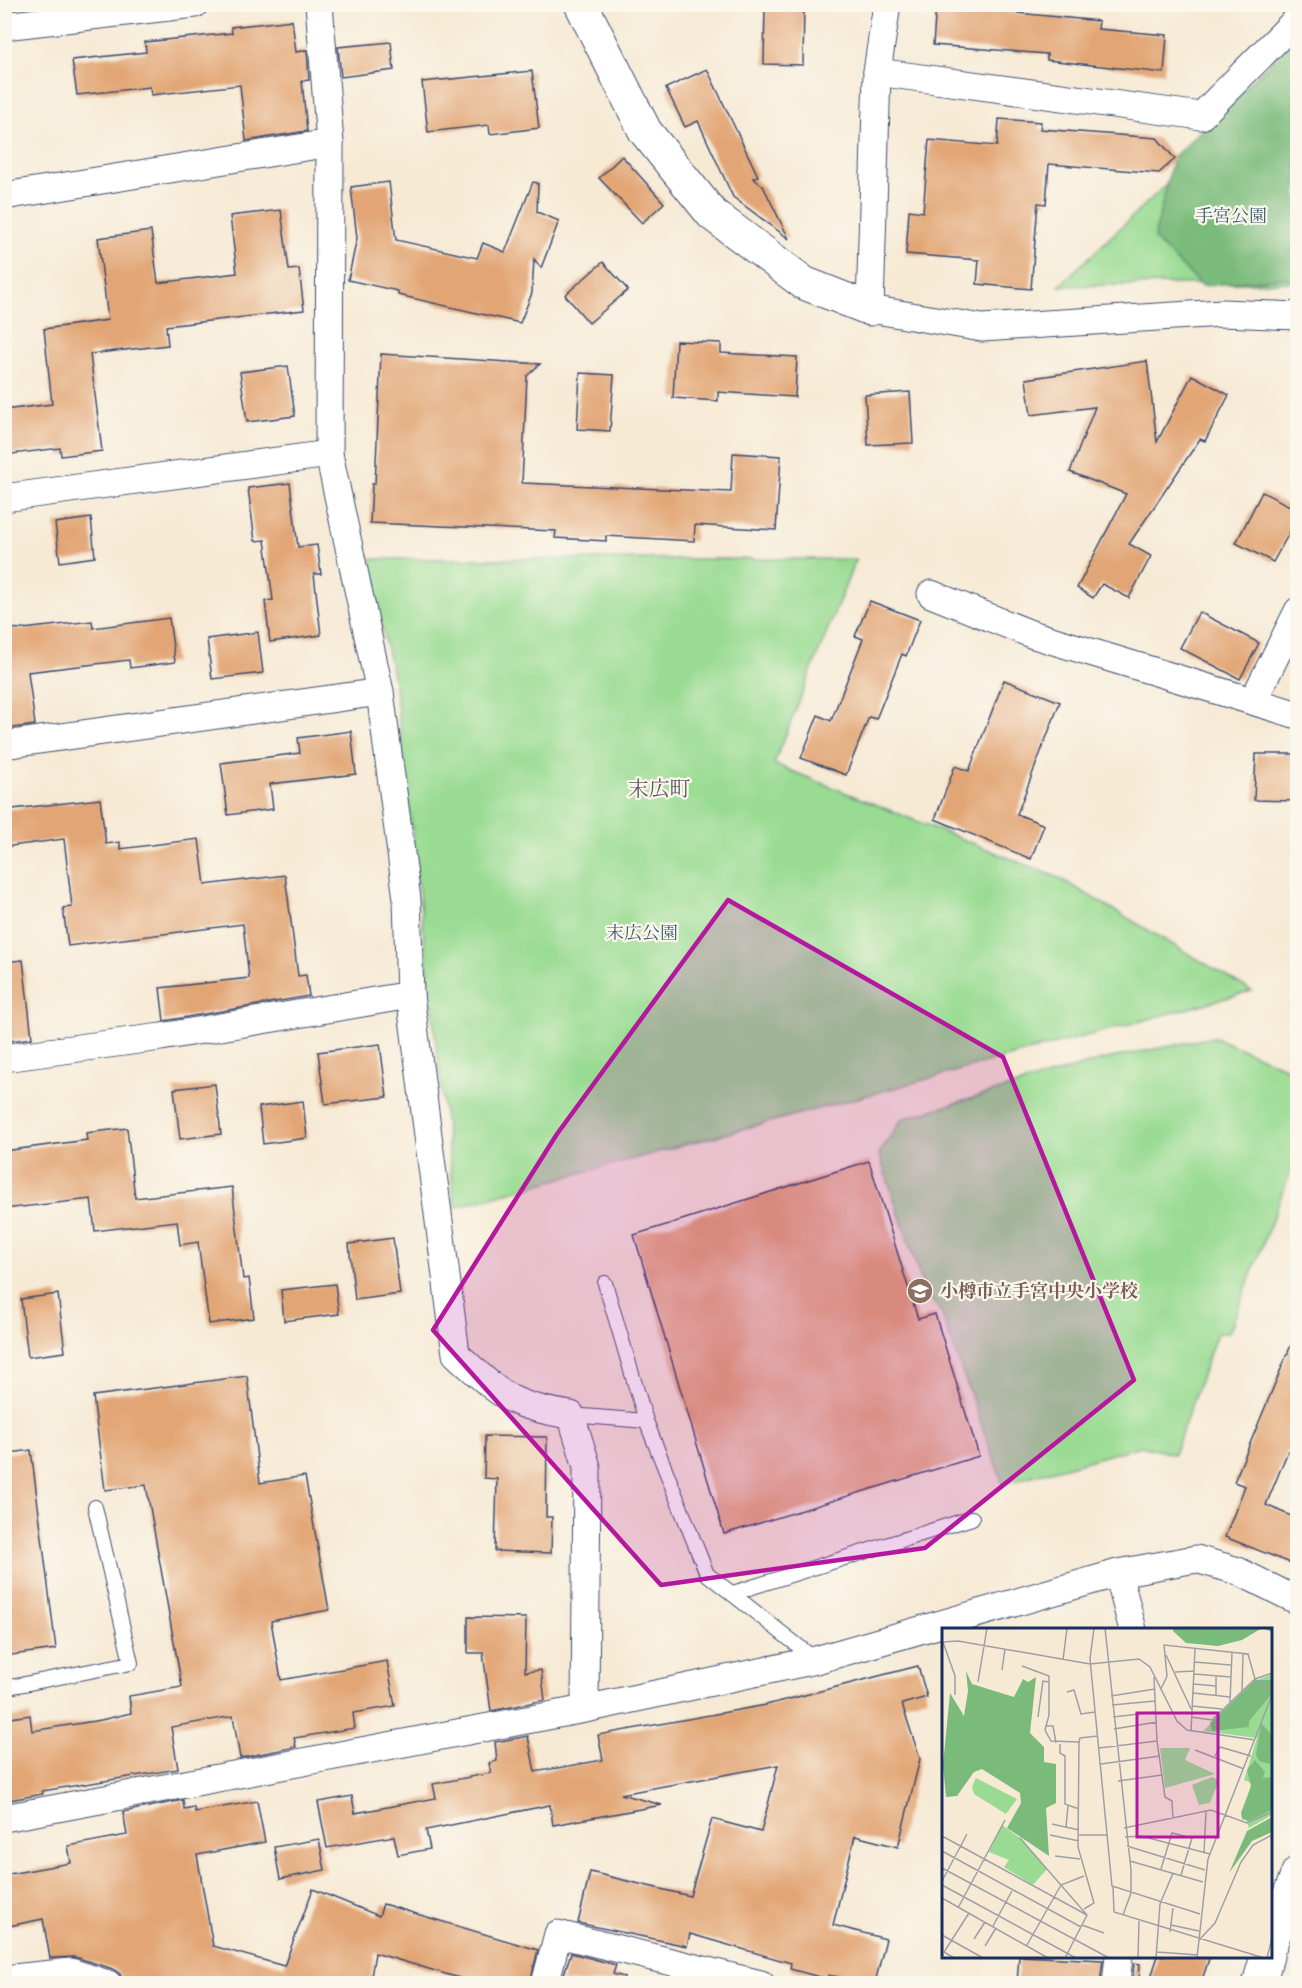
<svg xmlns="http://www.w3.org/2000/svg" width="1302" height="1988" viewBox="0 0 1302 1988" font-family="'Libre Bodoni','Noto Serif JP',serif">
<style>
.green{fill:#99db92;stroke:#5a8578;stroke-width:1.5}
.forest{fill:#7abb7c;stroke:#4a756d;stroke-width:1.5}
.building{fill:#e2a676}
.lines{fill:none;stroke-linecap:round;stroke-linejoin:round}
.service-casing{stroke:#3c4b70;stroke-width:16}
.minor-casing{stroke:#3c4b70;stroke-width:29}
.tertiary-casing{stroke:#3c4b70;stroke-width:35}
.service{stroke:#fff;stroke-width:14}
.minor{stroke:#fff;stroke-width:27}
.tertiary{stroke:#fff;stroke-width:33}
.marked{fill:#b5179e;fill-opacity:0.2;stroke:#b5179e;stroke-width:4.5;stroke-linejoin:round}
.labels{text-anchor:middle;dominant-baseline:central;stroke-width:4.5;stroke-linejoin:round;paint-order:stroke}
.park-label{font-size:18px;fill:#3a5a6b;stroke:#fbf7ec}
.education-label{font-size:18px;font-weight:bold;fill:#785e54;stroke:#fbf7ec;text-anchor:start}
.quarter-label{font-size:21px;fill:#615966;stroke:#fbf7ec}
.inset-road{fill:none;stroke:#9e9fa5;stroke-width:1.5}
.view{fill:#b5179e;fill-opacity:0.15;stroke:#b5179e;stroke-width:3}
.inset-edge{fill:none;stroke:#1b2f5e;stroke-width:3}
</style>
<rect width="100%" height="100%" fill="#fbf7ec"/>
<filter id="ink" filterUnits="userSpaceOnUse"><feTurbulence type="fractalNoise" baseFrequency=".0167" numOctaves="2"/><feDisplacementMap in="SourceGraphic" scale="12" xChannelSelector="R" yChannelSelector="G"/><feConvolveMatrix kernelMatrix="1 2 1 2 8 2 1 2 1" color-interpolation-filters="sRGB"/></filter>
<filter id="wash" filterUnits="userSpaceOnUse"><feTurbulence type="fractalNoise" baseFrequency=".008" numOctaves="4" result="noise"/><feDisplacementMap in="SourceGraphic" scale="24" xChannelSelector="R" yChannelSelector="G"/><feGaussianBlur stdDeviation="1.35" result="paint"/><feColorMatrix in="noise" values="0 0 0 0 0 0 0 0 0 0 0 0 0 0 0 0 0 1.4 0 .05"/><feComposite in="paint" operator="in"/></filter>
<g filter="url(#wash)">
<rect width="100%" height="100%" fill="#f6ead5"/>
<g class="green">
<path d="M 1297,61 L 1297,282 L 1059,286 Z"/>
<path d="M 367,559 L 856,559 L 774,764 L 1059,878 L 1252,991 L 455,1207 L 395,685 Z"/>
<path d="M 1213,1037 L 1297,1072 L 1297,1154 L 1229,1333 L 1217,1333 L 1174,1454 L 1141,1446 L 1003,1484 L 941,1312 L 925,1291 L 879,1154 L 902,1119 L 1102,1060 Z"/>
</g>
<path class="forest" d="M 1297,36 L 1297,280 L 1281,278 L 1202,286 L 1154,239 L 1173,158 Z"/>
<g id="blocks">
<g class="building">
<path d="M 765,4 L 804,4 L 803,65 L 764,64 Z"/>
<path d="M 936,5 L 1099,21 L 1098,29 L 1167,35 L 1164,73 L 1047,60 L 1047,54 L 933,45 Z"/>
<path d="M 292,20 L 296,52 L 307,50 L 309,80 L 302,81 L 307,131 L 246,141 L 240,85 L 151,95 L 150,87 L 77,95 L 72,60 L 146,52 L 145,42 L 232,33 L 231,27 Z"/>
<path d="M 391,42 L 394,70 L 341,77 L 338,47 Z"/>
<path d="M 707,69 L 758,176 L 753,178 L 763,186 L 789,239 L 733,197 L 698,121 L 685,127 L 666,88 Z"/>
<path d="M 532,71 L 539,128 L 490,134 L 489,125 L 428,132 L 422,82 Z"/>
<path d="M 999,119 L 1041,122 L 1040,129 L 1157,138 L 1175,159 L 1159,173 L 1049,164 L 1046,204 L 1038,203 L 1031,289 L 977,284 L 979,260 L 906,254 L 909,210 L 923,212 L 929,140 L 997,146 Z"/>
<path d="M 622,156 L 664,203 L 642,223 L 599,178 Z"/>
<path d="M 389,182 L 396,240 L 477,258 L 483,243 L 505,252 L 533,182 L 538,183 L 537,212 L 559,221 L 541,268 L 534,259 L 532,293 L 520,323 L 398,295 L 398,291 L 348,280 L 357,238 L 351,187 Z"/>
<path d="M 281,210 L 289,270 L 299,269 L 304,310 L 166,326 L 168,345 L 90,354 L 102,451 L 61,456 L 60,448 L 4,455 L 4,410 L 52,404 L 44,329 L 108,320 L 98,238 L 151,231 L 158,283 L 237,273 L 230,216 Z"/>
<path d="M 603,262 L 628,290 L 589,323 L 565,295 Z"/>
<path d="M 676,341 L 721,343 L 721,353 L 797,357 L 795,397 L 718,392 L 718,401 L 673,398 Z"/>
<path d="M 381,354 L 540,364 L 527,376 L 522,483 L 731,492 L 733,453 L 781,456 L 776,530 L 695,525 L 694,541 L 606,536 L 606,541 L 555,538 L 556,531 L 370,523 L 372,484 L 375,484 Z"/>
<path d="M 1147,361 L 1157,442 L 1192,375 L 1229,395 L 1205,441 L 1200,439 L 1129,544 L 1151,556 L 1129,598 L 1102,584 L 1093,598 L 1077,588 L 1126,494 L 1070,472 L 1095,407 L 1031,415 L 1026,379 Z"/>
<path d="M 288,366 L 295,416 L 247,422 L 240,372 Z"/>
<path d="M 580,373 L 614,375 L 610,431 L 577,429 Z"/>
<path d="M 910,392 L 913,443 L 868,445 L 865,395 Z"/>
<path d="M 290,483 L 298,547 L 317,545 L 321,574 L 314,574 L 321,635 L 270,642 L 265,601 L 273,600 L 265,540 L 255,541 L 248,488 Z"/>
<path d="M 1262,492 L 1298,510 L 1298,517 L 1273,562 L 1236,543 Z"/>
<path d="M 91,518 L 95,557 L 60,562 L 55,523 Z"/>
<path d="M 870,601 L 920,620 L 906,656 L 902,654 L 876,719 L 869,717 L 846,775 L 801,758 L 818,715 L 831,721 L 863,639 L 855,636 Z"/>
<path d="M 1199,612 L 1259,643 L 1240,679 L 1180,648 Z"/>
<path d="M 169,618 L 175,662 L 130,668 L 129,660 L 28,672 L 35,725 L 4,729 L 4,628 L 23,629 L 92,621 L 93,628 Z"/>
<path d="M 258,632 L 263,673 L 212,679 L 207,639 Z"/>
<path d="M 1004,680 L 1060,702 L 1017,814 L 1044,825 L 1031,859 L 935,819 L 955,766 L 969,771 Z"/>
<path d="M 351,731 L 356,774 L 270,784 L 273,809 L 228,815 L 221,763 L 300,753 L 298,738 Z"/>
<path d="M 1256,754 L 1298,754 L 1298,801 L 1254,800 Z"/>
<path d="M 100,799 L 106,844 L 120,842 L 120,849 L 199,839 L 205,885 L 285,875 L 298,976 L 306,975 L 309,996 L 164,1021 L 160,988 L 249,978 L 243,924 L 68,946 L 63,908 L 72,907 L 64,839 L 4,847 L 4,810 Z"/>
<path d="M 23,960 L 32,1038 L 4,1042 L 4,962 Z"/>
<path d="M 380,1044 L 387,1097 L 325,1104 L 318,1052 Z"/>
<path d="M 215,1084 L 221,1134 L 180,1139 L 174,1089 Z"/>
<path d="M 303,1101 L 307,1138 L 263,1144 L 259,1107 Z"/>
<path d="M 127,1128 L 135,1198 L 232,1187 L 243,1279 L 249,1278 L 254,1318 L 209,1324 L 198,1242 L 180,1245 L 177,1221 L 95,1231 L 91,1199 L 4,1209 L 4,1151 L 87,1140 L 86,1133 Z"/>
<path d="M 869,1161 L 918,1319 L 935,1314 L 979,1456 L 724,1534 L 634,1235 Z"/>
<path d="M 393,1238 L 400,1294 L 355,1300 L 349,1244 Z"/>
<path d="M 335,1284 L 339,1314 L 284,1321 L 281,1290 Z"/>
<path d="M 58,1294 L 65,1352 L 28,1357 L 21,1299 Z"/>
<path d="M 1296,1333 L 1298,1455 L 1288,1451 L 1266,1505 L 1298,1519 L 1298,1566 L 1225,1537 L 1245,1486 L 1234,1482 Z"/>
<path d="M 247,1376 L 260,1483 L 305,1476 L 329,1610 L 271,1621 L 281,1680 L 387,1661 L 395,1706 L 353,1713 L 355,1728 L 294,1738 L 296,1747 L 240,1758 L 233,1716 L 171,1727 L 178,1769 L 42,1791 L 43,1794 L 4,1801 L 4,1719 L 30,1715 L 32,1731 L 101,1720 L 131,1713 L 129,1696 L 182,1687 L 146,1485 L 105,1490 L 93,1396 Z"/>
<path d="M 485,1436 L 547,1437 L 546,1517 L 552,1517 L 551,1553 L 495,1551 L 497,1479 L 484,1478 Z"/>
<path d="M 31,1450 L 56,1649 L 4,1656 L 4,1454 Z"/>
<path d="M 468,1617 L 526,1618 L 525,1672 L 541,1670 L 545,1700 L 491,1711 L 483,1653 L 468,1653 Z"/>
<path d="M 918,1666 L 927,1697 L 902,1704 L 920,1759 L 898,1847 L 855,1836 L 833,1925 L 886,1939 L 875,1983 L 828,1975 L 827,1979 L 790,1969 L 791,1963 L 690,1934 L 687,1946 L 578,1923 L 590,1872 L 690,1896 L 712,1819 L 761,1832 L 778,1765 L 621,1794 L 662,1805 L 553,1825 L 550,1805 L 426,1830 L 430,1849 L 398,1855 L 394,1836 L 327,1848 L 318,1802 L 352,1796 L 355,1813 L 436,1798 L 433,1784 L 491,1773 L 489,1763 L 497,1761 L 495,1742 L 528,1736 L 535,1772 L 603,1760 L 598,1735 L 766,1705 Z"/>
<path d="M 183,1800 L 184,1809 L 194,1807 L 195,1812 L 257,1801 L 265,1842 L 197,1855 L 213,1946 L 284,1966 L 313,1889 L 379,1916 L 383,1904 L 538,1950 L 530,1983 L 476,1983 L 375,1953 L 370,1983 L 123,1983 L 120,1974 L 113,1969 L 75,1957 L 50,1958 L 43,1919 L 4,1927 L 4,1875 L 71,1863 L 68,1846 L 127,1835 L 123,1812 Z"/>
<path d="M 319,1839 L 325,1870 L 280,1879 L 274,1847 Z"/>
<path d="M 571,1953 L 616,1965 L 613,1974 L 624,1977 L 623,1983 L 561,1983 Z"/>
<path d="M 1019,1956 L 1103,1960 L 1100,1983 L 1017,1983 Z"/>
<path d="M 1158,1956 L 1210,1956 L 1201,1983 L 1149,1983 Z"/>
<path d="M 1134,1963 L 1140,1964 L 1139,1983 L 1132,1983 Z"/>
</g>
</g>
</g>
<g filter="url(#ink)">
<use href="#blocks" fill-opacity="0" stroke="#3c4b70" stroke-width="1.5"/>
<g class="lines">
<g class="service-casing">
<g id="service">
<path d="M 605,1283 L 646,1421 L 707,1574 L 816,1660"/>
<path d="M 571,1415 L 646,1421"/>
<path d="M 733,1593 L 972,1518"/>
<path d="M 4,1688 L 131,1663 L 95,1507"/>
</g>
</g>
<g class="minor-casing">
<g id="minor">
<path d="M 319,4 L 330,143 L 329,454 L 380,692 L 407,899 L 410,995 L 456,1354 C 501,1395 509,1406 571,1415 L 587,1467 L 585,1709"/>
<path d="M 887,4 L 877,72 L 870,309 L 982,328 L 1222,313 L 1298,316"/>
<path d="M 4,26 L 195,4"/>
<path d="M 877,72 L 1201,116 L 1298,18"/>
<path d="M 4,196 L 330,143"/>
<path d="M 4,498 L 329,454"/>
<path d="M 931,594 L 1031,634 L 1298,715"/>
<path d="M 1253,701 L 1298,611"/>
<path d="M 4,745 L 380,692"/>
<path d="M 4,1058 L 161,1037 L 410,995"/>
<path d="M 1118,1573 L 1133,1630"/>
<path d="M 4,1818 L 585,1709 L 816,1660 L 1118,1573 L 1196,1559 L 1238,1571 L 1298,1601"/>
<path d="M 4,1979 L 71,1972 L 108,1984"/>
<path d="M 545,1984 L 558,1934 L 761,1984"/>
<path d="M 1116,1984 L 1119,1956"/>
</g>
</g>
<g class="tertiary-casing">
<g id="tertiary">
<path d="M 581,4 L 645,131 L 712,214 L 804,283 L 870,309"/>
<path d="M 1270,1945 L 1298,1873"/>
<path d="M 1259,1984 L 1267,1956"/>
</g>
</g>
<use href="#service" class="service"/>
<use href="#minor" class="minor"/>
<use href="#tertiary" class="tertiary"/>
</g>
</g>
<path class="marked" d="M 728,900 L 1003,1057 L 1134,1380 L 925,1548 L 661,1585 L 433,1330 L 557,1134 Z"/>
<defs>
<g id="school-disc" transform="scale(1.35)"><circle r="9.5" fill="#8d6e63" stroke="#fbf7ec"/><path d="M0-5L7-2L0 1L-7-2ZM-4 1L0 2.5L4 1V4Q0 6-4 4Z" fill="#fff"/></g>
</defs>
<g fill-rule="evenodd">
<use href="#school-disc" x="920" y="1291"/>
</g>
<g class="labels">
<g class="park-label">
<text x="1231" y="216">手宮公園</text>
<text x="642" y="933">末広公園</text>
</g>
<g class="education-label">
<text x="940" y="1291">小樽市立手宮中央小学校</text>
</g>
<g class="quarter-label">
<text x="659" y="790">末広町</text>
</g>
</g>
<g transform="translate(942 1628)">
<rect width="330" height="330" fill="#f6ead5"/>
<path d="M 330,46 L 330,187 L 307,200 L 303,188 L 317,158 L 302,152 L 315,110 L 261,103 L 313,53 ZM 218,120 L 248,120 L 243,132 L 273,146 L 223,160 ZM 270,149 L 277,152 L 268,175 L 257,177 L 250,157 ZM 34,150 L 75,171 L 64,186 L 32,166 L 30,159 ZM 60,197 L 78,210 L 105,241 L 91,257 L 62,239 L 67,232 L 47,224 Z" fill="#99db92"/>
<path d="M 232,0 L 330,0 L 330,4 L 320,0 L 300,12 L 276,18 L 244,15 L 231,3 ZM 24,43 L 30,56 L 72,69 L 81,51 L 86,54 L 94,49 L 88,105 L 102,119 L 102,134 L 114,136 L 114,175 L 104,180 L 107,228 L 65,200 L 79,175 L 78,165 L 40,141 L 32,144 L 15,168 L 4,169 L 1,137 L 8,65 L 22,88 L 26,63 ZM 313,52 L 330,52 L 330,66 L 307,93 L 307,99 L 270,103 L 268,95 ZM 319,95 L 330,107 L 328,136 L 317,133 L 314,127 ZM 313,132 L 323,144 L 321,150 L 330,149 L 330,182 L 307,193 L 300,191 L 299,185 L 309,158 L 305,142 ZM 330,189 L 330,204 L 310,213 L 287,245 L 305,203 Z" fill="#7abb7c"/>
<path class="inset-road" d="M 152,0 L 148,31 L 170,258 L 258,286M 163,0 L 189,242 L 189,265 L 181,287M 0,14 L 16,13 L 148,36 L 197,31 L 208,39 L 235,93 L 245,102 L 313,112M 1,14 L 13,48 L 13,67M 224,27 L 249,81M 121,32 L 125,0M 252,34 L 289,37M 80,38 L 107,48 L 107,87 L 103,102 L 109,113 L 137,114 L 138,110 L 156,108M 60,42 L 63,21M 233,44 L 252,43M 252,46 L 289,49M 212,49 L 215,113 L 223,169 L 230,173 L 231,191M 36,54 L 45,0M 252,56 L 274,58M 219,61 L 225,48 L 222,17 L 306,26 L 313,51 L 330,64M 300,63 L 301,26M 125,64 L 132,62 L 139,86 L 153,84M 251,65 L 288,69M 274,67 L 274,48M 169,68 L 213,61M 288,74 L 290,24M 170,77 L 213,73M 250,78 L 280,81M 96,89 L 101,53 L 107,54M 171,89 L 214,84M 249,89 L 270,92 L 313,51 L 330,45M 103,98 L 111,98 L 114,115M 172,101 L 215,94M 249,104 L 253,21M 137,114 L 136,219 L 152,275 L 142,281M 118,116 L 118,125 L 123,128 L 123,176 L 137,181M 157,120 L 215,113M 253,122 L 302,141M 273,128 L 278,119 L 309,128M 159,136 L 218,128M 176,153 L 220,147M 110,196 L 137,202M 124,199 L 126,178M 182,200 L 269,182 L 305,195 L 330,184M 108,207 L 137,213M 137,207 L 165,207M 0,208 L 145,287M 183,209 L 199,208 L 268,226M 78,210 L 145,287 L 123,330M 185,218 L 263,242M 0,223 L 139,299M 262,225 L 264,183M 113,228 L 138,231M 188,233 L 261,254M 0,240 L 167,330M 219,241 L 230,205 L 250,210 L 239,247M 0,253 L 25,206M 0,257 L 134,330M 171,259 L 172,284 L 322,330M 0,270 L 106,330M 16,280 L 63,192M 140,297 L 162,305M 229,297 L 257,303M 51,298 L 71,261M 228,304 L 231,280M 0,307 L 41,330M 32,311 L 43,294M 257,312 L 266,231 L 330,67M 85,317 L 119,257 L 142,248M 43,318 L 54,300M 215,324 L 256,327M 12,330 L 2,324 L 27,285M 196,330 L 197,293M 214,330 L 218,276 L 231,245M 255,330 L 257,312 L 273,295 L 299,234 L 311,217 L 330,207M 325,330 L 330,310"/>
<path class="view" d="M 195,85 L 276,85 L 276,209 L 195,209 Z"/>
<rect width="330" height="330" class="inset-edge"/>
</g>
<rect width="1302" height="1988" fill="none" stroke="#fbf7ec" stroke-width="24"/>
</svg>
